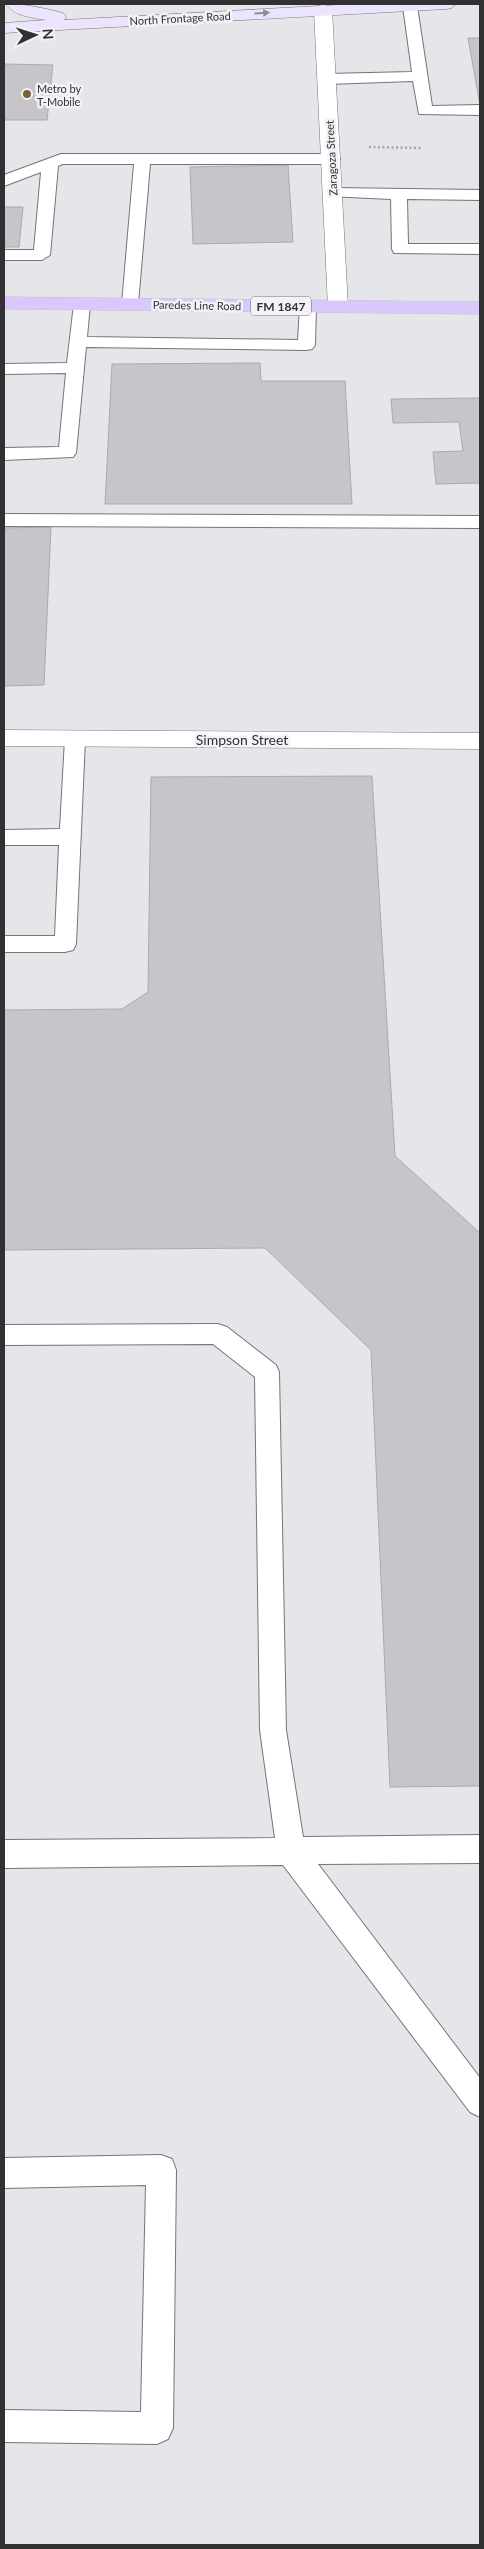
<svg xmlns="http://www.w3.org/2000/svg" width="484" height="2549" viewBox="0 0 484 2549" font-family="Lato,sans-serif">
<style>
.building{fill:#c7c5ca;stroke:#abaaae}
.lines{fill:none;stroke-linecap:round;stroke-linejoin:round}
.service-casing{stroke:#757478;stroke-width:2}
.minor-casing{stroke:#757478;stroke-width:1}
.secondary-casing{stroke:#757478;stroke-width:1}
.primary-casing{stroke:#c1c1c2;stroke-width:1}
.path{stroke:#a5a4a8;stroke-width:2.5;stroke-dasharray:2 2.5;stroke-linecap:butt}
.service{fill:#fff;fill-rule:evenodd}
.minor{fill:#fff;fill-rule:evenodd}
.secondary{fill:#ece3fd;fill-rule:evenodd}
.primary{fill:#dac7fb;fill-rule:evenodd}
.oneway{fill:#8e8a98}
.poi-dot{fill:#756331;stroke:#f3f2f7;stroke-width:2}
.labels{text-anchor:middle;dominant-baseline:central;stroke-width:5;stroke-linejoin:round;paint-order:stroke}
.far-street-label{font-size:11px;fill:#313133;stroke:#f3f2f7}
.far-poi-label{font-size:11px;fill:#313133;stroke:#f3f2f7;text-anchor:start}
.shield{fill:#f3f2f7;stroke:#6b6b6e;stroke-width:1}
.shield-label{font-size:12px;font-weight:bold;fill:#313133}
.street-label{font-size:14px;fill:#313133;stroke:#f3f2f7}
</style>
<rect width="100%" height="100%" fill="#e6e5ea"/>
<g class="building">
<path d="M 468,38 L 480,38 L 480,105 Z"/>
<path d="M 4,64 L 53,65 L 47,120 L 4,120 Z"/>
<path d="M 288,165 L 293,242 L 193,244 L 190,167 Z"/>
<path d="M 4,207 L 23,207 L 19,247 L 4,247 Z"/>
<path d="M 260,363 L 261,381 L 345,381 L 352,504 L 105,504 L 112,364 Z"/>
<path d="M 480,398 L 480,483 L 436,484 L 433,452 L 463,451 L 459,422 L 393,423 L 391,399 Z"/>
<path d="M 51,527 L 44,685 L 4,686 L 4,528 Z"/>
<path d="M 372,776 L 395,1156 L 480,1233 L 480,1786 L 390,1787 L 371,1350 L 265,1248 L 4,1250 L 4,1010 L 122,1009 L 148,992 L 151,777 Z"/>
</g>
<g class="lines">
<g class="service-casing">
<g id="service">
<path d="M 404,4 L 416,4 L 417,6 L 432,106 L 480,105 L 480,115 L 419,114 L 413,81 L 327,84 L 319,79 L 327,74 L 412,72 L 403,6 Z"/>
<path d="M 61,154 L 332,154 L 340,159 L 332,164 L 150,164 L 138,304 L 136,308 L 124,308 L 122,304 L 134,164 L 63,164 L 58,166 L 50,255 L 42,260 L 4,260 L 4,250 L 34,250 L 41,172 L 4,186 L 4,175 Z"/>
<path d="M 333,188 L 480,190 L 480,200 L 407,199 L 408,244 L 480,244 L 480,254 L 394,253 L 392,249 L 391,199 L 327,196 L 325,193 L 327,190 Z"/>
<path d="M 82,299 L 88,300 L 90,304 L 87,337 L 298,340 L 300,306 L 302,302 L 314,302 L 316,306 L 315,345 L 312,349 L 306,350 L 86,347 L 76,453 L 73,457 L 4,460 L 4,448 L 59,447 L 66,373 L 4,374 L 4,364 L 67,363 L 74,304 L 76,300 Z"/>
<path d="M 4,514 L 480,516 L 480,528 L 4,526 Z"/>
<path d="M 75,732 L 82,734 L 85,739 L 76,944 L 73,950 L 65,952 L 4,952 L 4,936 L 55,936 L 59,845 L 4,845 L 4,830 L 60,829 L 65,739 L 68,734 Z"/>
<path d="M 218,1324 L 227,1327 L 276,1365 L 279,1372 L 286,1730 L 303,1837 L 480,1835 L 480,1863 L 318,1864 L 480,2078 L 480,2117 L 470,2112 L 283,1865 L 4,1868 L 4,1840 L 275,1838 L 260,1730 L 255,1377 L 213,1344 L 4,1345 L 4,1325 Z"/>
<path d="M 161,2155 L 172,2159 L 176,2170 L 173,2428 L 168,2439 L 157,2444 L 4,2442 L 4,2410 L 141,2412 L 146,2185 L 4,2188 L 4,2158 Z"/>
</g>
</g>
<g class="minor-casing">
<g id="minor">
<path d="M 323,5 L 329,6 L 332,10 L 348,307 L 345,311 L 331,311 L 328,307 L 314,10 L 317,6 Z"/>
<path d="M 4,730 L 480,733 L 480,749 L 4,746 Z"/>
</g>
</g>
<g class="secondary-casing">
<path id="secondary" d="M 6,4 C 25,4 44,8 63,13 L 66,17 L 64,20 L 355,4 L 455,4 L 452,8 L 446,9 L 4,33 L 4,23 L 46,20 C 33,18 13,16 6,4 Z"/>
</g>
<g class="primary-casing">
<path id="primary" d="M 4,297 L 480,302 L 480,314 L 4,309 Z"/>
</g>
<path class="path" d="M 369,147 L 421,148"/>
<use href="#service" class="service"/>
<use href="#minor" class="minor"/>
<use href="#secondary" class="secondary"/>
<use href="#primary" class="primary"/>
</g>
<defs><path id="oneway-solid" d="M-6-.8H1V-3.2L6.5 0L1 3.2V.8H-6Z" transform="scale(1.25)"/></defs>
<use class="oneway" href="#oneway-solid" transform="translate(262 13) rotate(-3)"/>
<circle class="poi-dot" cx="27" cy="94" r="5"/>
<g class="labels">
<g class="far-street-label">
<text transform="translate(180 18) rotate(-3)">North Frontage Road</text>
<text transform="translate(331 158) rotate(-93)">Zaragoza Street</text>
<text transform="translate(197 305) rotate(1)">Paredes Line Road</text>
</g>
<g class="far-poi-label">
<text x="37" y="88">Metro by<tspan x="37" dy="13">T-Mobile</tspan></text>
</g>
<rect class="shield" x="251" y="296.5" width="60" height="19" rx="4"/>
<g class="shield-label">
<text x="281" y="306">FM 1847</text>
</g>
<g class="street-label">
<text x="242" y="739">Simpson Street</text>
</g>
</g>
<rect width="484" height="2549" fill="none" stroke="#313133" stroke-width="10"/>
<g transform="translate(35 35) rotate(86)" stroke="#f3f2f7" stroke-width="4" paint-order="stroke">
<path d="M0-4L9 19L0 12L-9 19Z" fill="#313133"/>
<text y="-8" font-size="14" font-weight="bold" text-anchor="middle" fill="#313133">N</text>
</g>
</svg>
